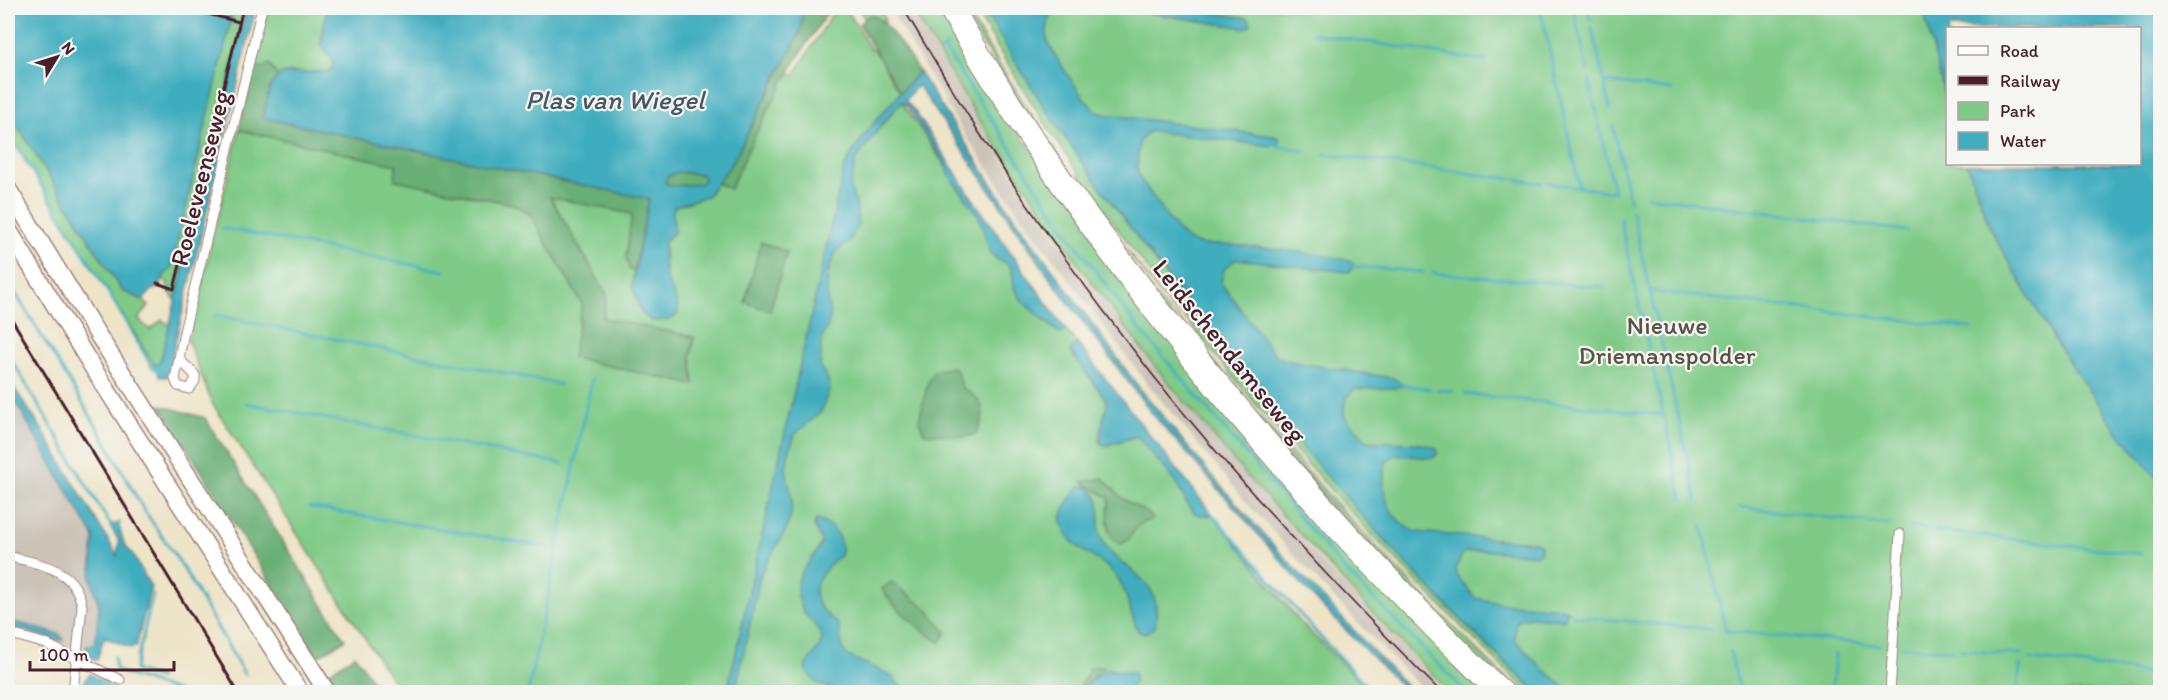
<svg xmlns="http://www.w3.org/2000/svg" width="2168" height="700" viewBox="0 0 2168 700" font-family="Itim,sans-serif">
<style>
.industrial{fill:#cbc3b8}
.green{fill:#7fca87;stroke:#647459;stroke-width:1.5;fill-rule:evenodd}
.forest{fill:#67ae74;stroke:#586650;stroke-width:1.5}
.water{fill:#41adbf;stroke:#466675;stroke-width:1.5;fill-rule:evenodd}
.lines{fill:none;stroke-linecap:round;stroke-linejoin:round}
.stream{stroke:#41adbf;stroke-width:3}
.minor-casing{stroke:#9c827a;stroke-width:11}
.secondary-casing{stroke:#9c827a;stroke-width:16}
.motorway-casing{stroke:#9c827a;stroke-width:19}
.minor{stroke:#fff;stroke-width:9}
.secondary{stroke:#fff;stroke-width:14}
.motorway{stroke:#fff;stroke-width:16}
.tram{stroke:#4a1f2b;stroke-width:1.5}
.rail{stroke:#4a1f2b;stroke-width:3}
.labels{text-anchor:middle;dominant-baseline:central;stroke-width:4.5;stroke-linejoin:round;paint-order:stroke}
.street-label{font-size:26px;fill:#4a1f2b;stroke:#f6f6f2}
.park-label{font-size:26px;fill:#5a5247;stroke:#f6f6f2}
.water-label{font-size:27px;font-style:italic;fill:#465866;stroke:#f6f6f2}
</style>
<rect width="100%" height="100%" fill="#f6f6f2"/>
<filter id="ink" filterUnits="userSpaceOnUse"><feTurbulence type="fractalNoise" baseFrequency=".0167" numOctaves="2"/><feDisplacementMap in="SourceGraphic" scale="12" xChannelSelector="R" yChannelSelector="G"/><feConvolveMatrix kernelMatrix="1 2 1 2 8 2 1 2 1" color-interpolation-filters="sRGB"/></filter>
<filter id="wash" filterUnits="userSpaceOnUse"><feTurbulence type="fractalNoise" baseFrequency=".008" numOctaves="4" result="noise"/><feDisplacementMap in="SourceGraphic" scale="24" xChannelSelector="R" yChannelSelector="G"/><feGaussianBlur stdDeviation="1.35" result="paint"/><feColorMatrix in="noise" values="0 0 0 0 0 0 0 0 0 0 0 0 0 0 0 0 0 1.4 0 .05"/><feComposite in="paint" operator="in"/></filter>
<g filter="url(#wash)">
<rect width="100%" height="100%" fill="#eee4c8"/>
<g class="industrial">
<path d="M 889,8 L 909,8 L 982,128 L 1038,211 L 1090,285 L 1157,372 L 1259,492 L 1326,567 L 1446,692 L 1426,692 L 1382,648 L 1315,578 L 1247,503 L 1146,382 L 1024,220 L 965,135 Z"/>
<path d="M 8,383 L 111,559 L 95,654 L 8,628 Z"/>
</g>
<g class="green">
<path d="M 234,8 L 247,8 L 176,298 L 173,298 L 167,285 L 167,282 L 162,280 L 165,274 L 171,269 Z"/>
<path d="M 268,8 L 327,8 L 321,44 L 332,60 L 333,68 C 318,80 294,66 278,76 L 268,64 L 263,69 L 254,67 Z"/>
<path d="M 836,8 L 846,8 L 871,50 L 874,49 L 900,92 L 898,95 L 903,104 L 978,214 L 991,253 L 998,260 L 1007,263 L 1012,270 L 1014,287 L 1022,301 L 1060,334 L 1066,330 L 1077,343 L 1070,351 L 1106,399 L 1107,404 L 1099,441 L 1105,446 L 1134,437 L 1138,437 L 1177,483 L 1180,491 L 1207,516 L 1213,515 L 1302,624 L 1355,676 L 1369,692 L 400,692 L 212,403 L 188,341 L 239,130 L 397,165 L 396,180 L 513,204 L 530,214 L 582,304 L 694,384 L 691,355 L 694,337 L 603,318 L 607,295 L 550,197 L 633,214 L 629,269 L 634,272 L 632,286 L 665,272 L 664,242 L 674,232 L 673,211 L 675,206 L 707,196 L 717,183 L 730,189 L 749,146 L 786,76 L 789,71 L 794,75 Z"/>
<path d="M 858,8 L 880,8 L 884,15 L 885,23 L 873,15 L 865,19 Z"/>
<path d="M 911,8 L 942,8 L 1019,134 L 1487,692 L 1449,692 L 1362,602 L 1251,481 L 1155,367 L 1088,278 L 977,117 Z"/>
<path d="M 960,8 L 965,8 C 1115,261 1309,489 1520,692 L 1513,692 L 1450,633 L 1270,436 L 1053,156 Z"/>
<path d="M 974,8 L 983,8 L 995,28 L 1147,251 L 1229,358 L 1233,366 C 1330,478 1426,594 1537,692 L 1528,692 C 1316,490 1121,262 974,8 Z"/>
<path d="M 993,8 L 2160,8 L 2160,692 L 1549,692 L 1446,591 ZM 1948,28 L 2140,28 L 2140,164 L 1948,164 Z"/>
<path d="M 8,111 L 122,291 L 143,300 L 149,306 L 138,319 L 150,330 L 162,320 L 170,325 L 161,359 L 158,363 L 153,363 L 8,134 Z"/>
</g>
<g class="forest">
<path d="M 798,8 L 831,8 C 790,65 758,125 730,189 L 717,183 L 732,163 L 802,28 L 802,13 Z"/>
<path d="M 870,15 C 886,18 909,57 919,72 L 900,92 L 859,24 Z"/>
<path d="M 268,64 L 278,76 L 270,87 L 263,118 L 649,199 L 634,272 L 629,269 L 626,256 L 632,214 L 550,197 L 607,295 L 603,318 L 694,337 L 691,355 L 694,385 L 572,358 L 582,304 L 530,214 L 513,204 L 395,180 L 396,165 L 239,130 L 254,67 L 263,69 Z"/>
<path d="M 678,172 L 701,174 L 705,179 L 701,184 L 671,186 L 665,183 L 667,176 Z"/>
<path d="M 761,242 L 787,252 L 770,311 L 745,302 Z"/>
<path d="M 954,367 L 959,375 L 962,388 C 984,399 988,413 976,434 L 964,437 L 924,433 L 919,420 L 928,383 L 934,371 Z"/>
<path d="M 160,405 L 205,418 L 345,640 L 317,657 Z"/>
<path d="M 1103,478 L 1123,499 L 1149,514 L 1153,519 L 1138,525 L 1128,540 L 1121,544 C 1103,539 1109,513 1109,498 L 1082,482 Z"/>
<path d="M 891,582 L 926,608 L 946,632 L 940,643 C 919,627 896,611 882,589 Z"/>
<path d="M 355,655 L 380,692 L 341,692 L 329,672 Z"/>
<path d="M 1105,666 L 1077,692 L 1090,668 Z"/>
</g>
<g class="water">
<path d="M 8,8 L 234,8 L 171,269 L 165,274 L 159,288 L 153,289 L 143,300 L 122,291 L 8,111 Z"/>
<path d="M 247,8 L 256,8 L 167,377 L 160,377 L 153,363 L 158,363 L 161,359 Z"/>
<path d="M 327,8 L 798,8 L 802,13 L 802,28 L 732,163 L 707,196 L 675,206 L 673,211 L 674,232 L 664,242 C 664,251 663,263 665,272 C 670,297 698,322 651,321 L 641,312 L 632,286 L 649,199 L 263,118 L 270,87 L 280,74 L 329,71 L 333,68 L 332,59 L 321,44 ZM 678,172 L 701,174 L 705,179 L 700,184 L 671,186 L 665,183 L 667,176 Z"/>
<path d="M 983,8 L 1052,8 C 1049,16 1046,30 1047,39 C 1049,49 1088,107 1097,112 C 1104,115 1113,115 1120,116 L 1273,136 L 1279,138 L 1280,142 L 1277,146 L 1272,146 L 1149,131 L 1139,142 L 1137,170 L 1141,180 C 1151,193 1178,236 1190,241 C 1201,247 1214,244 1226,245 C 1246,246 1342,255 1353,263 L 1351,271 L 1346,272 L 1236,259 L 1224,269 L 1221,283 L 1272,351 L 1278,357 L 1294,362 L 1393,378 L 1402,384 L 1402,386 L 1394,388 L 1355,389 C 1346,395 1342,406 1345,417 L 1367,441 C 1387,444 1419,439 1437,449 L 1438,453 L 1433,458 L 1395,455 L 1386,462 C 1379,491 1387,519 1416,532 L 1534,542 L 1541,545 L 1540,553 L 1537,555 L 1481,550 L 1463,553 L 1456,568 L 1457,576 L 1475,598 L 1500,603 L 1561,608 L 1568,611 L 1564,620 L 1531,617 L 1518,620 L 1515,626 L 1515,640 L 1540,666 L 1570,692 L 1537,692 C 1427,593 1328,480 1233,366 L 1229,358 C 1142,244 1054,132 983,8 Z"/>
<path d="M 1146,8 L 1184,8 L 1246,18 L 1249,19 L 1251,25 L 1245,28 L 1149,13 Z"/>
<path d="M 1923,8 L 2160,8 L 2160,482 L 2114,427 L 2056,343 L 1991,231 L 1967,164 L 2140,164 L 2140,28 L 1948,28 L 1947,105 Z"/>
<path d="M 919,72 L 1007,207 L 1137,385 L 1206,469 L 1273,545 L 1412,692 L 1407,692 L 1311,595 L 1151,412 L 1053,282 L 918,85 L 905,100 L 914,110 L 975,202 L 1066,330 L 1061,334 L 1022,301 L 1014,287 L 1012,270 L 1007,263 L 998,260 L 991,253 L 978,214 L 950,177 L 945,164 L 906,104 L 901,102 L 876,132 L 856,160 L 850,187 L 856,204 L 858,225 L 850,240 L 836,252 L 828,272 L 827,293 L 830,315 L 829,324 L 824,333 L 821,346 L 820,367 L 828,380 L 830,388 L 821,412 L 795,434 L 788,455 L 786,469 L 792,499 L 791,515 L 786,530 L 761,573 L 735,692 L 727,692 L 844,168 C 862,132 892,102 919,72 Z"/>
<path d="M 1077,343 L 1213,515 L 1199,515 L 1193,512 L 1187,503 L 1177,483 L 1138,437 L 1134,437 L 1104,446 L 1101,444 L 1100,434 L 1107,404 L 1106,399 L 1070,351 Z"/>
<path d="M 8,379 L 41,428 L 117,555 L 119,541 L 110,526 L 118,523 L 125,546 L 132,553 L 151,587 L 136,647 L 131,648 L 104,637 L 97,660 L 94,660 L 86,648 L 87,646 L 95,643 L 99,606 L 91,578 L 94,537 L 8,389 Z"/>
<path d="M 1079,487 L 1088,487 C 1111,505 1091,523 1103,542 C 1124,576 1165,575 1155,628 L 1144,633 L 1139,632 C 1129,615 1129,593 1117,577 C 1102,556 1074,554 1064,528 C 1062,523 1061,519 1062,514 C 1065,505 1074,495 1079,487 Z"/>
<path d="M 816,520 C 833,523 845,540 840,556 C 832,561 828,566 823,573 C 806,594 819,610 838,624 L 843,650 L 848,656 L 890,675 L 907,692 C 886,693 834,694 817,683 C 811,679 808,674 805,668 C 808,657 821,650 822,640 C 822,629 810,621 804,613 C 800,606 797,594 797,586 C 798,568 817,558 822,541 L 814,526 Z"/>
<path d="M 8,620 L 60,635 L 64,640 L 57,640 L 8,626 Z"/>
<path d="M 1108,669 L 1135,673 L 1134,683 L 1124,692 L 1081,692 L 1092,679 Z"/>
<path d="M 90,674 L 107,684 L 116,692 L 84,692 L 85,680 Z"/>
</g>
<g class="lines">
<g class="stream">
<path d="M 1540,8 L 1580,188"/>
<path d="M 1573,8 L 1588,72"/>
<path d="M 1588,8 L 1590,19"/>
<path d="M 1592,28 L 1610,109"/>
<path d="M 1312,33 L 1486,61"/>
<path d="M 944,48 L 1066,231 L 1137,326 L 1344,569 L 1466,692"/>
<path d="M 941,51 L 947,45"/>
<path d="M 1604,82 L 1672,90"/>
<path d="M 1613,126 L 1630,202"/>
<path d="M 8,132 L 110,295 L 152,367 L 158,371"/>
<path d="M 1275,145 L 1305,151"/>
<path d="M 1324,154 L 1542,183"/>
<path d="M 1548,183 L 1614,192 L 1589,80"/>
<path d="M 1647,196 L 1907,231"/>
<path d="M 1632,211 L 1697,501"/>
<path d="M 1620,218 L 1682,499"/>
<path d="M 223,228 L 444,271"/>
<path d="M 1350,266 L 1423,272"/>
<path d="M 1433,273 L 1605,287"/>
<path d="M 8,281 L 105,440 L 142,507 L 182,566 L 245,675"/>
<path d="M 1650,291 L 1971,328"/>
<path d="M 215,315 L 559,384"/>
<path d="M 8,354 L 108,521 L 115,527 L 120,523"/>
<path d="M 1399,384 L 1430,389"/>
<path d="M 1437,390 L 1452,391"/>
<path d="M 1466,394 L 1663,415"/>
<path d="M 246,403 L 563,464"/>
<path d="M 309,507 L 546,547"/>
<path d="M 1740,507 L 1889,525"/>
<path d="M 1213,515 L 1322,639 L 1373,692"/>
<path d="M 1702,525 L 1726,631 L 1879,645"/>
<path d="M 1910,527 L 2141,554"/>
<path d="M 153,594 L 135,669 L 136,671 L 159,678"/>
<path d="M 1573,616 L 1711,629"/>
<path d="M 1902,647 L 1952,650"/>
<path d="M 1961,650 L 2022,655"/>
<path d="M 1730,651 L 1740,692"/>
<path d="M 114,657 L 116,669 L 123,673 L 179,692"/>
<path d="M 2030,659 L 2160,674"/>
<path d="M 528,692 L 592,379"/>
<path d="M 1832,692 L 1835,654"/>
<path d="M 2018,692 L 2020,665"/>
</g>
</g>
</g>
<g filter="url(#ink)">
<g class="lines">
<g class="minor-casing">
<g id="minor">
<path d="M 179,359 L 195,375 L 195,381 L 189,389 L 178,386 L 175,379 L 184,332 L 262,8"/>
<path d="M 8,556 C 40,565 75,567 82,606 L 73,692"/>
<path d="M 8,633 L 46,644 L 120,680"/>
<path d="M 1890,692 L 1900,534"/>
</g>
</g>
<g class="secondary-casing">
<g id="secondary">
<path d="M 945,8 C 1050,191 1181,360 1322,517 C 1377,578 1436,635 1493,692"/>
<path d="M 957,8 C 1024,128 1107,239 1193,346 C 1291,468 1394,585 1508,692"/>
</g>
</g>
<g class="motorway-casing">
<g id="motorway">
<path d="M 8,189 L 98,335 L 327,692"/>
<path d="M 8,229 L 93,368 L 300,692"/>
</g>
</g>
<use href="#minor" class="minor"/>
<use href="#secondary" class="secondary"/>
<use href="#motorway" class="motorway"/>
<path class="tram" d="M 903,8 C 928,49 952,91 978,131 C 1032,215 1091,296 1152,374 C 1241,486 1340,591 1441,692"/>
<g class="rail">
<path d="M 185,8 L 239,22"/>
<path d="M 157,283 L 174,289 L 243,8"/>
<path d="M 8,313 L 238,692"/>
</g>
</g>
</g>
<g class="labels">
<g class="street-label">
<text transform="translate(200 178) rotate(-76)">Roeleveenseweg</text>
<text transform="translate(1230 351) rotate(51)">Leidschendamseweg</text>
</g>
<g class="park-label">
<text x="1667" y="325">Nieuwe<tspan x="1667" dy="30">Driemanspolder</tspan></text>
</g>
<g class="water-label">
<text x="615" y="99">Plas van Wiegel</text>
</g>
</g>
<rect width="2168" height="700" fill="none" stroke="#f6f6f2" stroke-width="30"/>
<rect x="1946" y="27" width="195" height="138" fill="#f6f6f2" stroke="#b1a0a2" stroke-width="1.5"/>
<rect x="1958" y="46" width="30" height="9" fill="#ffffff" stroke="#b1a0a2" stroke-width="1.5"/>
<text x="2000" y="57" font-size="18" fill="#4a1f2b">Road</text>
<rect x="1958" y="76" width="30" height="9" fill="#4a1f2b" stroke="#b1a0a2" stroke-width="1.5"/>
<text x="2000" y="87" font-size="18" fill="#4a1f2b">Railway</text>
<rect x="1958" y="102" width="30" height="18" fill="#7fca87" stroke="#b1a0a2" stroke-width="1.5"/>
<text x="2000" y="117" font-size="18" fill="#4a1f2b">Park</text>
<rect x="1958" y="132" width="30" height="18" fill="#41adbf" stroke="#b1a0a2" stroke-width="1.5"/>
<text x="2000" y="147" font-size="18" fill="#4a1f2b">Water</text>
<g transform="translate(57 57) rotate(52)" stroke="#f6f6f2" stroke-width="4.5" paint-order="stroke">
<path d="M0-4.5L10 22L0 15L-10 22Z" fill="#4a1f2b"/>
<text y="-9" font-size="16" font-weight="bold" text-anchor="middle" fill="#4a1f2b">N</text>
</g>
<path d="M30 661v9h144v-9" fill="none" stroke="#4a1f2b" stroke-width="3"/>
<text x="39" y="661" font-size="18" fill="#4a1f2b" stroke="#f6f6f2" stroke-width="4.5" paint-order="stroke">100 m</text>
</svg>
